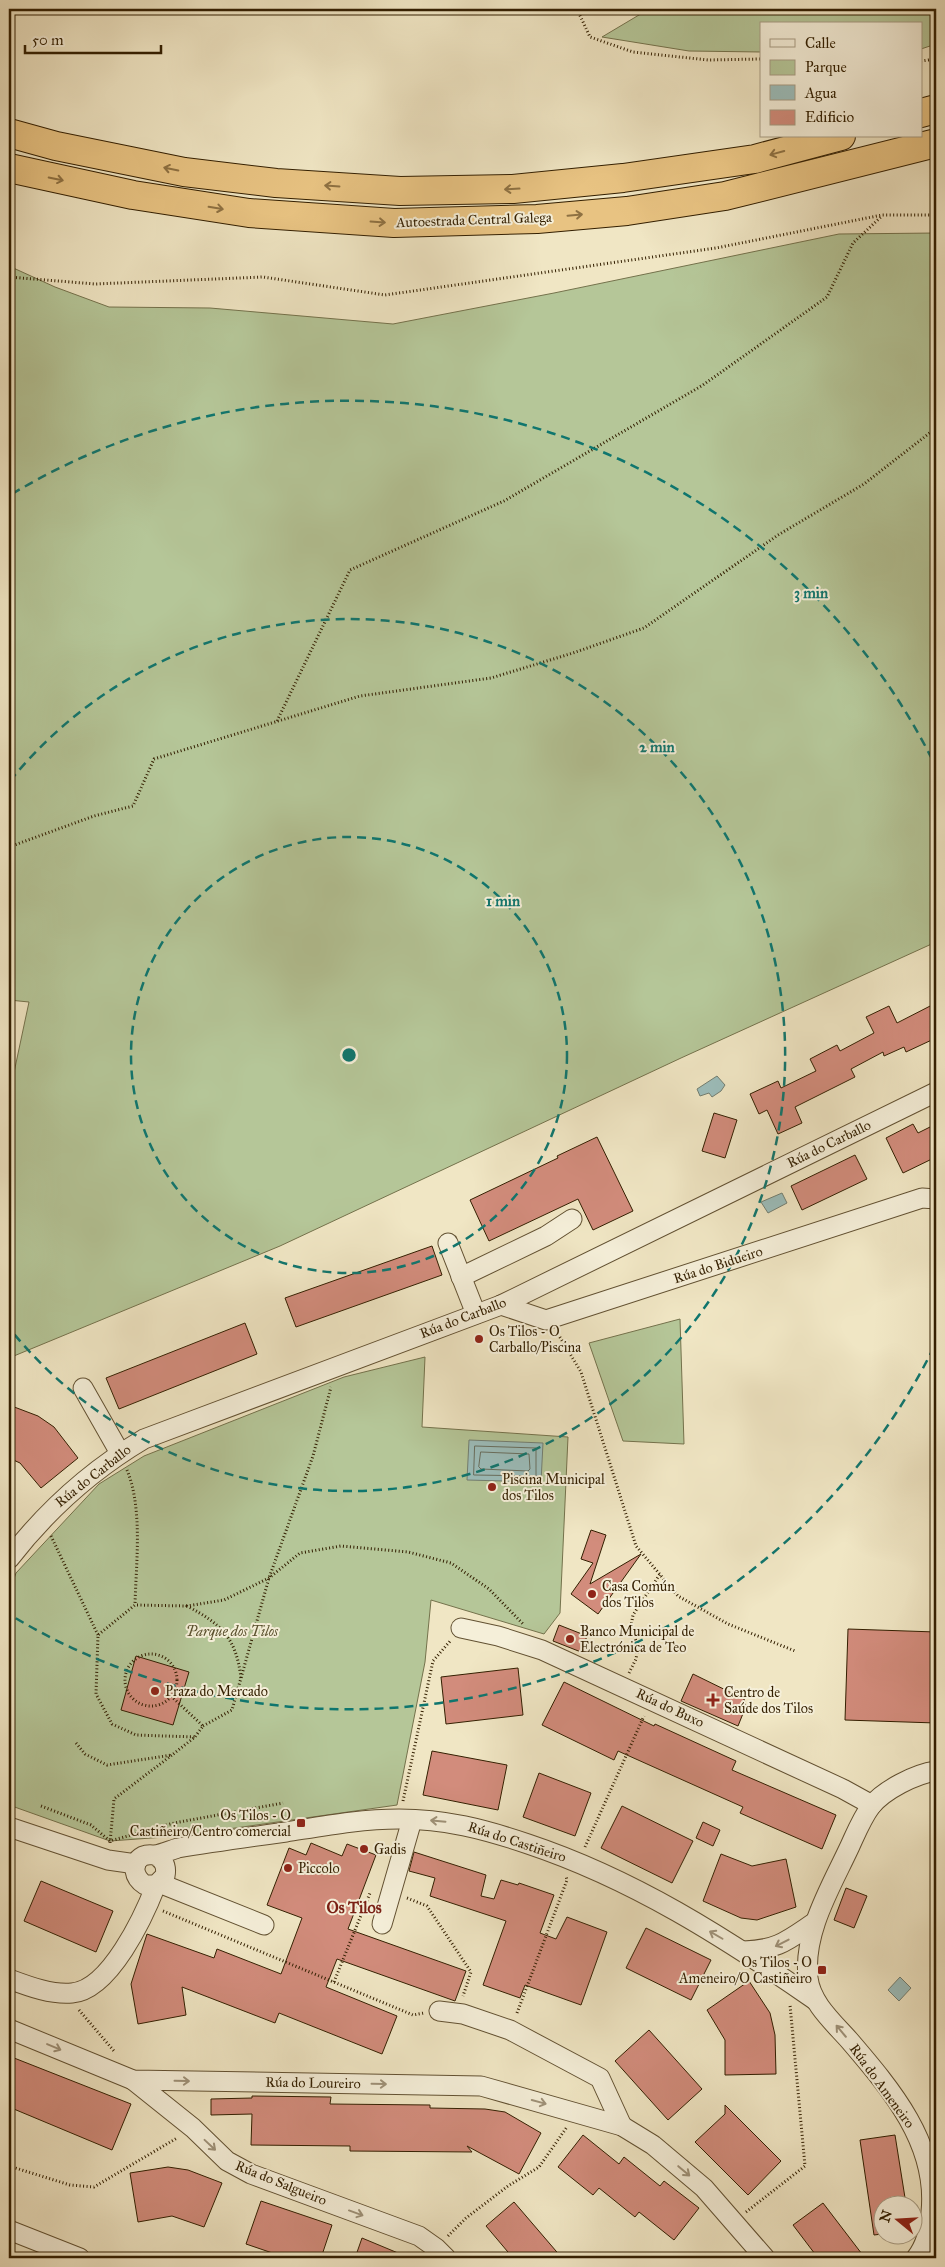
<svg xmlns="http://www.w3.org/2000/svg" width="945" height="2267" viewBox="0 0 945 2267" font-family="'IM FELL Great Primer',serif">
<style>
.green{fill:#b5c698;stroke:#74724c}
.water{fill:#9cbebc;stroke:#727e71}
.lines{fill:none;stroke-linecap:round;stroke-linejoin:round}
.shore{stroke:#686e5e;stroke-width:1}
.building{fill:#d28c7c;stroke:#331f01}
.minor-casing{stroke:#625132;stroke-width:21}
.highway-casing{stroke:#331f01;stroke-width:30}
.path{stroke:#331f01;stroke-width:3;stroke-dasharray:1 2.5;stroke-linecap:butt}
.minor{stroke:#f5efd9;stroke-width:19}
.highway{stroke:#e8c382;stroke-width:28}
.oneway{stroke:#8e7142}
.oneway2{stroke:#9e9178}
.ring{fill:none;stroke:#0f766e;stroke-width:2.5;stroke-dasharray:9 6}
.poi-dot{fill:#8f2418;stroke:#f5efd9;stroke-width:2}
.labels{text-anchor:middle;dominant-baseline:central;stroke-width:4;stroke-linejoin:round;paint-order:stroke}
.street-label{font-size:14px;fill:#331f01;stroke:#f5efd9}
.poi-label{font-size:14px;fill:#331f01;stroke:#f5efd9;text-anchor:start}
.park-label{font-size:14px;font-style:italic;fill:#5a512e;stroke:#f5efd9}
.quarter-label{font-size:16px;font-weight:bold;fill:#7a1f14;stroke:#f5efd9}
.centre{fill:#0f766e;stroke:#f5efd9;stroke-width:2.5}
.ring-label{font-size:15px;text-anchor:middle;font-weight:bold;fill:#0f766e;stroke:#f5efd9;stroke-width:4;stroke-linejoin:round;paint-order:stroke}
</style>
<rect width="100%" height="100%" fill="#f0e6c4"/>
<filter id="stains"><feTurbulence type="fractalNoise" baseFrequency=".004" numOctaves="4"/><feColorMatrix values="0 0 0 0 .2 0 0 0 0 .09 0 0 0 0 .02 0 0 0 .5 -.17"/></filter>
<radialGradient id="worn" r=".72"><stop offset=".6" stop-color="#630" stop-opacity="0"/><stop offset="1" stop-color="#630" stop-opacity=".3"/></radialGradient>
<g class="green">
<path d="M 649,9 L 936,9 L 936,44 L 921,49 L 921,24 L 761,24 L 761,52 L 689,51 L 602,37 Z"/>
<path d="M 936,233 L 936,942 L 681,1058 L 280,1246 L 9,1358 L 9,1096 L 29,1002 L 9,1000 L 9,266 L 55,287 L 109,307 L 210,308 L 393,324 L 554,293 L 839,234 Z"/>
<path d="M 680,1319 L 684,1444 L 623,1441 L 589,1343 Z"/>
<path d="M 425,1357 L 422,1427 L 568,1437 L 560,1613 L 544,1634 L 431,1600 L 425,1662 L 397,1805 L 179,1836 L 110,1841 L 9,1805 L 9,1592 L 16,1573 L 99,1484 L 144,1456 L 344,1377 Z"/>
</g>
<g class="water">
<path d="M 717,1076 L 725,1085 L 721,1091 L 712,1097 L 709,1093 L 700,1096 L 697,1089 Z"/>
<path d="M 782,1193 L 787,1203 L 768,1213 L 761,1202 Z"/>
<path d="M 469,1440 L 543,1443 L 541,1482 L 467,1480 Z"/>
<path d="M 900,1977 L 911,1988 L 899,2001 L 888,1990 Z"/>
</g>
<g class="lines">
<g class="shore">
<path d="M 475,1446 L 536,1448 L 536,1476 L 474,1475 Z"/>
<path d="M 481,1452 L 529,1454 L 530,1469 L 528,1471 L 481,1469 L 479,1467 Z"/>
</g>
</g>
<g class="building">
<path d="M 936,1003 L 936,1038 L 906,1052 L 904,1047 L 884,1056 L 883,1052 L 851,1069 L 855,1077 L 795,1107 L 802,1123 L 778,1134 L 767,1110 L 759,1114 L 750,1094 L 778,1081 L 781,1088 L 816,1071 L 810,1059 L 837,1045 L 840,1051 L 874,1033 L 866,1017 L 889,1006 L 897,1023 Z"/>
<path d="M 714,1113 L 737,1120 L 725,1158 L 702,1151 Z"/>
<path d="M 913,1124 L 918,1133 L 936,1124 L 936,1157 L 903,1173 L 886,1138 Z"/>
<path d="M 597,1137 L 633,1211 L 593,1230 L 578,1199 L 489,1241 L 470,1200 L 558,1158 L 557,1156 Z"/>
<path d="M 855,1155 L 867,1179 L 802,1210 L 791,1186 Z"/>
<path d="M 432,1246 L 442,1275 L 296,1327 L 285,1298 Z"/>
<path d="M 245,1323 L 257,1354 L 119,1409 L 106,1378 Z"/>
<path d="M 9,1405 L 38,1416 L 54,1427 L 78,1458 L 41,1488 L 20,1463 L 9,1458 Z"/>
<path d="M 591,1530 L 606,1535 L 590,1584 L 641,1554 L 598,1614 L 571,1594 L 593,1563 L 581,1559 Z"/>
<path d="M 559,1625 L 587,1636 L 581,1652 L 553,1641 Z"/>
<path d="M 848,1629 L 936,1632 L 936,1723 L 845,1720 Z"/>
<path d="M 136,1656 L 189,1672 L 173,1725 L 121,1710 Z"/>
<path d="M 518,1668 L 523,1715 L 446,1724 L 441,1677 Z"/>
<path d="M 693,1674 L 744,1699 L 746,1706 L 738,1726 L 681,1701 Z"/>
<path d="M 564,1682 L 654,1726 L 655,1724 L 736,1761 L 732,1770 L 836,1815 L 822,1849 L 740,1813 L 743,1807 L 618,1751 L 614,1760 L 542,1725 Z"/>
<path d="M 432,1751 L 507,1765 L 498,1810 L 423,1795 Z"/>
<path d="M 539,1773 L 591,1793 L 575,1836 L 523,1817 Z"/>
<path d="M 622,1806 L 693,1841 L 672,1883 L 601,1848 Z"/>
<path d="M 703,1822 L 720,1830 L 713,1846 L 696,1838 Z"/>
<path d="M 311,1843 L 342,1856 L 347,1844 L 376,1855 L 348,1929 L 466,1971 L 455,2001 L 337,1959 L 326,1987 L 397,2016 L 382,2054 L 279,2013 L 275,2023 L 182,1987 L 186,2015 L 138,2024 L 131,1984 L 147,1934 L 214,1958 L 217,1949 L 281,1974 L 302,1918 L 267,1905 L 289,1848 L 306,1855 Z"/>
<path d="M 414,1852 L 486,1875 L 481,1896 L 494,1899 L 501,1880 L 518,1885 L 519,1883 L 554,1895 L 540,1933 L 556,1939 L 567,1917 L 607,1932 L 581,2005 L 525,1985 L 520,1998 L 483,1985 L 506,1921 L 430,1896 L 435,1878 L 409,1871 Z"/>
<path d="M 721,1854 L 752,1866 L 786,1859 L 796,1907 L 757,1920 L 741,1918 L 703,1901 Z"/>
<path d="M 41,1881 L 113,1911 L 96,1952 L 24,1921 Z"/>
<path d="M 846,1888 L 867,1896 L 854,1928 L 834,1920 Z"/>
<path d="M 646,1928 L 711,1960 L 691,2000 L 626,1968 Z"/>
<path d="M 749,1981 L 770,2013 L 775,2035 L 776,2074 L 725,2075 L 725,2040 L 707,2010 Z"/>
<path d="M 649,2030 L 702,2089 L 668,2120 L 615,2061 Z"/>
<path d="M 9,2056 L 131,2104 L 112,2150 L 9,2107 Z"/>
<path d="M 252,2096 L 331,2097 L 330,2104 L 430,2105 L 430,2108 L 485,2109 L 505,2112 L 541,2133 L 519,2174 L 467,2146 L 472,2152 L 350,2151 L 350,2146 L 251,2145 L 252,2114 L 211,2115 L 211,2099 L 252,2098 Z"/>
<path d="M 725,2105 L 781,2161 L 748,2195 L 695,2142 L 725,2114 Z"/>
<path d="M 583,2135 L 619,2164 L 624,2157 L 660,2186 L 664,2181 L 699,2208 L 674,2240 L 639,2212 L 635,2217 L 599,2188 L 593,2195 L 558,2167 Z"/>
<path d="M 895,2135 L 906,2204 L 882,2204 L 882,2234 L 874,2235 L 860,2140 Z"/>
<path d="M 168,2167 L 188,2170 L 222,2183 L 204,2227 L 172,2216 L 138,2222 L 130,2173 Z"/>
<path d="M 261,2201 L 332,2225 L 321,2258 L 287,2258 L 246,2244 Z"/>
<path d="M 514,2202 L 562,2258 L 513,2258 L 486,2226 Z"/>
<path d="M 823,2203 L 865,2258 L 818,2258 L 793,2225 Z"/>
<path d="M 362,2238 L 410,2258 L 355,2258 Z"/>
</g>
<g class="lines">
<g class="minor-casing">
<g id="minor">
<path d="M 448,1243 L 476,1314"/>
<path d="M 461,1277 L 546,1236 L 572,1219"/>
<path d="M 501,1305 L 546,1320 L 922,1198 L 936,1199"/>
<path d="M 83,1388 L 120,1453"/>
<path d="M 9,1559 C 47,1510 90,1471 144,1439 L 501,1305 L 936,1092"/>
<path d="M 461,1628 L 498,1636 L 542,1650 L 843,1789 L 872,1805"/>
<path d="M 9,1827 L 108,1860 L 136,1864"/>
<path d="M 155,1855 C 164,1860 167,1866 165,1876 L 156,1885 L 145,1885 C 134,1878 130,1863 143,1856 C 148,1854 151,1855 155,1855 C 162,1854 171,1850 178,1848 C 214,1842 250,1837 286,1832 C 324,1826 361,1819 399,1819 C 445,1819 484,1829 528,1844 C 633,1879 724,1937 815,2000"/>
<path d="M 159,1883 L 264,1925"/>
<path d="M 382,1924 L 412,1820"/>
<path d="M 744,1951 C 778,1950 788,1940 815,1922"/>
<path d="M 9,1979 C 28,1986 51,1995 72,1993 C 110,1990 144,1916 156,1885"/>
<path d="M 439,2011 L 463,2014 L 510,2030 L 600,2078 L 622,2126"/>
<path d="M 9,2029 L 133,2080 L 481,2086 L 622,2126 L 653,2145 L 704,2188 L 765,2258"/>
<path d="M 133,2080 L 193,2128 L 227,2161 L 251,2174 L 419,2236 L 436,2248 L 446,2258"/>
<path d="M 9,2230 L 80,2258"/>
<path d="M 916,2258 C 926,2245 930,2228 931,2212 C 938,2144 891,2089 849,2040 C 833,2022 811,2003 808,1978 C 803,1932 831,1887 850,1846 C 856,1833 862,1818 871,1806 C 884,1790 915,1774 936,1771"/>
</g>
</g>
<g class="highway-casing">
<g id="highway">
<path d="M 921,113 L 936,109"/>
<path d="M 9,133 L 56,146 L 184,172 L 276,183 L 400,191 L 513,189 L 623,178 L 755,159 L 841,136"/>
<path d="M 9,168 L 133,195 L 249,213 L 394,223 L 537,219 L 627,211 L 725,196 L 936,143"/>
</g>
</g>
<g class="path">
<path d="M 577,9 L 590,37 L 633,52 L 708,60 L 761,59"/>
<path d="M 921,61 L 936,59"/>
<path d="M 9,277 L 95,284 L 263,277 L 385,295 L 716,248 L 882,215 L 936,215"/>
<path d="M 277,721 L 350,570 L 504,501 L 703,385 L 827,297 L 853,243 L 882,216"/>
<path d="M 9,847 L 94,816 L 133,806 L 154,759 L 360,696 L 491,678 L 573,653 L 644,628 L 778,535 L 864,484 L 936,428"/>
<path d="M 558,1334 L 581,1372 L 636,1546 L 678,1596 L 728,1624 L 795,1651"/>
<path d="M 127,1470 C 143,1509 136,1563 135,1605"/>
<path d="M 51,1536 L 98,1635"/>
<path d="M 187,1606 L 135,1605 L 98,1635 L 96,1694 L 112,1724 L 136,1735 L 195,1737"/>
<circle cx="151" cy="1680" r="26"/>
<path d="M 629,1673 L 636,1659 L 638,1647 L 631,1626 L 633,1615 L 660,1574"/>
<path d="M 241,1678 C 236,1637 221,1624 187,1606 L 224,1600 L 269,1578 L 300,1553 L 341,1546 L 408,1552 L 451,1563 L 489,1589 L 524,1625"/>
<path d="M 171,1696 L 203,1726 L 195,1737 L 172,1755"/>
<path d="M 203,1726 L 232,1710 L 269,1578 L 313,1456 L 331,1387"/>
<path d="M 76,1743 L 85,1754 L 107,1765 L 172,1755 L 114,1799 L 110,1843"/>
<path d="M 403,1801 L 433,1661 L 451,1640"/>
<path d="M 41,1806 L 91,1825 L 110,1841 L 174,1823 L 283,1803"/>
<path d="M 585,1847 L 644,1716"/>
<path d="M 407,1898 L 427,1906 L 471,1972 L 463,1996"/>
<path d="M 163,1911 L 413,2015 L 424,2013"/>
<path d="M 334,1982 L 370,1893"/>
<path d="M 79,2010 L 114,2051"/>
<path d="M 517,2013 L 567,1880 L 566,1876"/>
<path d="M 9,2166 L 70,2185 L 94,2187 L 177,2138"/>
<path d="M 746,2212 L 805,2166 L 790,2005"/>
<path d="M 448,2236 L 466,2218 L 508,2186 L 539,2167 L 567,2127"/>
</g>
<use href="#minor" class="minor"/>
<use href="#highway" class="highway"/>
</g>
<defs><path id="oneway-shaft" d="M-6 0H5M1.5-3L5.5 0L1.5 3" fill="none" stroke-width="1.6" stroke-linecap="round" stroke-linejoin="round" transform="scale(1.25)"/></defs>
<g class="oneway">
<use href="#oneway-shaft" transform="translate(777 153) rotate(165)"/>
<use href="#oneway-shaft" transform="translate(171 169) rotate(-168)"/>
<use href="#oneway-shaft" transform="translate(56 179) rotate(12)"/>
<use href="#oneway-shaft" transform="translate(332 186) rotate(-176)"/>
<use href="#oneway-shaft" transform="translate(512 189) rotate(177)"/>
<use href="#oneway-shaft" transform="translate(216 208) rotate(9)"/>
<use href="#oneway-shaft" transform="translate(575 215) rotate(-5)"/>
<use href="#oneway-shaft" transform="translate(378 222) rotate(4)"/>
</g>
<g class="oneway2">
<use href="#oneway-shaft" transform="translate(438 1821) rotate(-175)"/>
<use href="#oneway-shaft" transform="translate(716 1935) rotate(-150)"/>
<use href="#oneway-shaft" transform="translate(782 1943) rotate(153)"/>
<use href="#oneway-shaft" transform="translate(841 2031) rotate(-130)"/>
<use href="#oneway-shaft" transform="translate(54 2047) rotate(23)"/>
<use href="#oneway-shaft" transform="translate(182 2081) rotate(1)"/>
<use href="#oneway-shaft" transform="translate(379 2084) rotate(1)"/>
<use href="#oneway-shaft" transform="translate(539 2102) rotate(15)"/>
<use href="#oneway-shaft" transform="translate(210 2145) rotate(43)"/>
<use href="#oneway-shaft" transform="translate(684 2171) rotate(40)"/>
<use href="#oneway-shaft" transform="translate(356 2213) rotate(20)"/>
</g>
<g class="ring">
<circle cx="349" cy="1055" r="218"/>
<path d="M10 781A436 436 0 1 1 10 1329"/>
<path d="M934 1347A654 654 0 0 1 12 1616M12 494A654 654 0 0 1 934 763"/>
</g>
<g class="poi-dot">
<circle cx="479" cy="1339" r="5"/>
<circle cx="492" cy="1487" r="5"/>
<circle cx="592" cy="1594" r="5"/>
<circle cx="570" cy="1639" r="5"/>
<circle cx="155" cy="1691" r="5"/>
<path d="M710.5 1692.5h5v5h5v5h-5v5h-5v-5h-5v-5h5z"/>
<rect x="296" y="1818" width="10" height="10" rx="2.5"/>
<circle cx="364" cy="1849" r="5"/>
<circle cx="288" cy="1868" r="5"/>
<rect x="817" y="1965" width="10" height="10" rx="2.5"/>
</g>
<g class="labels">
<g class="street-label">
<text transform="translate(474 220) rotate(-2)">Autoestrada Central Galega</text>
<text transform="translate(829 1144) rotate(-26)">Rúa do Carballo</text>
<text transform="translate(718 1265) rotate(-18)">Rúa do Bidueiro</text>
<text transform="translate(463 1318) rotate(-21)">Rúa do Carballo</text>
<text transform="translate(93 1476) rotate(-38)">Rúa do Carballo</text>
<text transform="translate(670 1708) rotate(25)">Rúa do Buxo</text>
<text transform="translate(517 1842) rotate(18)">Rúa do Castiñeiro</text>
<text transform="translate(313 2083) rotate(1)">Rúa do Loureiro</text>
<text transform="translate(882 2086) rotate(54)">Rúa do Ameneiro</text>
<text transform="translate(281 2183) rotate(22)">Rúa do Salgueiro</text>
</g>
<g class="poi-label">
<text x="489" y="1331">Os Tilos - O<tspan x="489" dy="16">Carballo/Piscina</tspan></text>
<text x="502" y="1479">Piscina Municipal<tspan x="502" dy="16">dos Tilos</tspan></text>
<text x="602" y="1586">Casa Común<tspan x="602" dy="16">dos Tilos</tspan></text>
<text x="580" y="1631">Banco Municipal de<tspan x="580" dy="16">Electrónica de Teo</tspan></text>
<text x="165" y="1691">Praza do Mercado</text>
<text x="724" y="1692">Centro de<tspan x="724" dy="16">Saúde dos Tilos</tspan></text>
<text x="291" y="1815" text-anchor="end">Os Tilos - O<tspan x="291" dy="16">Castiñeiro/Centro comercial</tspan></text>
<text x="374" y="1849">Gadis</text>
<text x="298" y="1868">Piccolo</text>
<text x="812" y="1962" text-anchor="end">Os Tilos - O<tspan x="812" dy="16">Ameneiro/O Castiñeiro</tspan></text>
</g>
<g class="park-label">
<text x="232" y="1631">Parque dos Tilos</text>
</g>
<g class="quarter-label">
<text x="354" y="1907">Os Tilos</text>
</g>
</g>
<circle cx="349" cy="1055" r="8" class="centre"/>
<g class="ring-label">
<text x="811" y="598">3 min</text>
<text x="657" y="752">2 min</text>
<text x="503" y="906">1 min</text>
</g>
<rect width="945" height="2267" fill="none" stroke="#f0e6c4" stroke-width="30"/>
<rect x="10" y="10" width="925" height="2247" fill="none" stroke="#331f01" stroke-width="2.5"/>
<rect x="15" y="15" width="915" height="2237" fill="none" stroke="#331f01"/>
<rect x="760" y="22" width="162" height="115" fill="#f5efd9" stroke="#a79c83"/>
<rect x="770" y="39" width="25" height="8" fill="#f5efd9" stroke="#a79c83"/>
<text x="805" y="48" font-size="15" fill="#331f01">Calle</text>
<rect x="770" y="60" width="25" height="15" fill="#b5c698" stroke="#a79c83"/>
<text x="805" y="72" font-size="15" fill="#331f01">Parque</text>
<rect x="770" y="85" width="25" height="15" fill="#9cbebc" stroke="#a79c83"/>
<text x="805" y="98" font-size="15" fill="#331f01">Agua</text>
<rect x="770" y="110" width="25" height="15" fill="#d28c7c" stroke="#a79c83"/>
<text x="805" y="122" font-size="15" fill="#331f01">Edificio</text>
<g transform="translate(898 2220) rotate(288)"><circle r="24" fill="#f5efd9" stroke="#a79c83"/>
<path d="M0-4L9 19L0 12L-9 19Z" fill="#8f2418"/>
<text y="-8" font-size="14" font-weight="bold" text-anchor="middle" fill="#331f01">N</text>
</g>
<path d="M25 45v8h136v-8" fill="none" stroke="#331f01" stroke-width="2.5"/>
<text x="32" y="45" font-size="15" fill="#331f01" stroke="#f5efd9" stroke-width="4" paint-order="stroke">50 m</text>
<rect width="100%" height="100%" filter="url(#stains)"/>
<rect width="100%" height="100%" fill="url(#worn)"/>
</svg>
